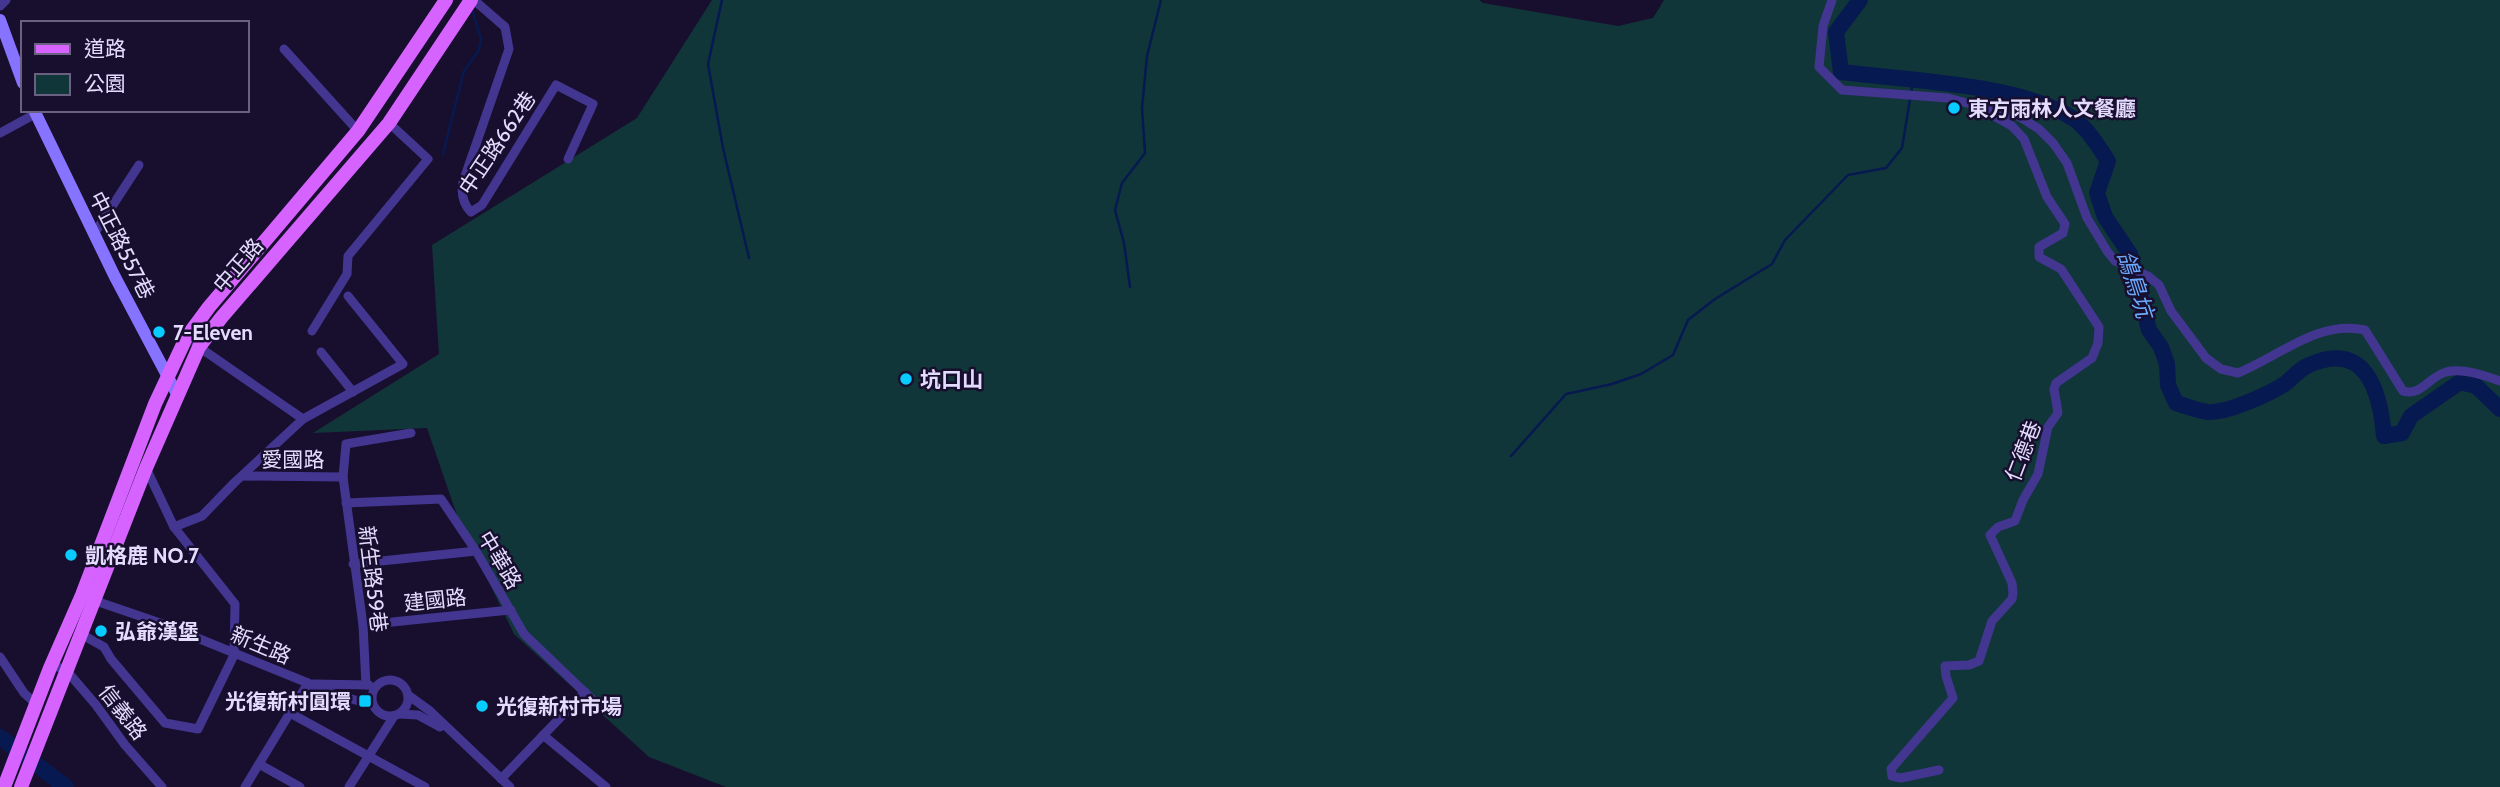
<svg xmlns="http://www.w3.org/2000/svg" width="2500" height="787" viewBox="0 0 2500 787" font-family="Cabin,'Noto Sans TC',sans-serif">
<style>
.green{fill:#113639}
.lines{fill:none;stroke-linecap:round;stroke-linejoin:round}
.stream{stroke:#061950;stroke-width:2.5}
.river{stroke:#061950;stroke-width:16}
.street{stroke:#433691;stroke-width:9}
.secondary{stroke:#8673ff;stroke-width:12}
.primary{stroke:#d663ff;stroke-width:14}
.poi-dot{fill:#08cbff;stroke:#180f2e;stroke-width:2.5}
.labels{text-anchor:middle;dominant-baseline:central;stroke-width:5;stroke-linejoin:round;paint-order:stroke}
.poi-label{font-size:21px;font-weight:bold;fill:#e4dcff;stroke:#180f2e;text-anchor:start}
.street-label{font-size:21px;fill:#e4dcff;stroke:#180f2e}
.water-label{font-size:23px;font-style:italic;fill:#6aaaff;stroke:#180f2e}
</style>
<rect width="100%" height="100%" fill="#180f2e"/>
<path class="green" d="M 712,0 L 1479,0 L 1483,3 L 1618,26 L 1653,18 L 1664,0 L 2500,0 L 2500,787 L 726,787 L 649,757 L 514,634 L 458,518 L 427,428 L 313,433 L 439,354 L 432,245 L 637,118 Z"/>
<g class="lines">
<g class="stream">
<path d="M 722,0 L 708,64 L 723,148 L 749,258"/>
<path d="M 443,154 L 464,71 L 479,50 L 481,39 L 472,9"/>
<path d="M 1130,287 L 1124,243 L 1115,210 L 1122,183 L 1145,153 L 1142,108 L 1147,56 L 1161,0"/>
<path d="M 1511,456 L 1566,394 L 1612,384 L 1641,374 L 1673,355 L 1688,320 L 1715,299 L 1772,264 L 1785,240 L 1848,175 L 1886,168 L 1902,148 L 1913,81"/>
</g>
<g class="river">
<path d="M 1860,0 L 1836,32 L 1841,72 C 1906,80 2021,84 2074,119 C 2088,129 2099,147 2108,161 L 2097,193 L 2105,217 L 2130,254 L 2149,330 L 2161,347 L 2167,364 L 2168,385 L 2176,403 C 2186,406 2198,411 2208,412 C 2227,413 2267,395 2283,385 C 2292,379 2299,369 2309,365 C 2366,340 2380,391 2384,436 L 2402,433 L 2411,416 L 2460,382 L 2476,386 L 2500,409"/>
<path d="M 0,737 L 66,787"/>
</g>
<g class="street">
<path d="M 474,0 L 505,27 L 509,49 L 463,182 C 461,193 463,204 471,212 L 482,205 L 556,85 L 593,104 L 568,159"/>
<path d="M 1832,0 L 1823,26 L 1819,67 L 1842,90 L 1948,98 L 2020,117 L 2039,129 L 2053,143 L 2067,163 L 2087,218 L 2107,251 L 2115,261 L 2148,276 L 2159,285 L 2171,311 L 2206,358 L 2221,369 L 2238,373 C 2280,356 2317,320 2365,330 L 2403,391 C 2420,397 2430,376 2446,372 C 2464,368 2483,375 2500,381"/>
<path d="M 0,6 L 6,0"/>
<path d="M 284,49 L 358,131"/>
<path d="M 0,133 L 35,114"/>
<path d="M 94,234 L 139,165"/>
<path d="M 312,331 L 347,274 L 348,256 L 428,159 L 389,123"/>
<path d="M 196,345 L 303,419"/>
<path d="M 321,352 L 353,392"/>
<path d="M 146,468 L 174,527 L 235,604 L 234,653"/>
<path d="M 242,476 L 343,477"/>
<path d="M 346,503 L 441,499 L 476,551 L 524,634 L 597,704"/>
<path d="M 174,527 L 202,516 L 234,483 L 303,419 L 403,364 L 348,296"/>
<path d="M 353,564 L 476,551"/>
<path d="M 90,599 L 163,624 L 308,683 L 316,689 L 373,705"/>
<path d="M 363,625 L 511,610"/>
<path d="M 81,634 L 104,647 L 111,659 L 165,723 L 198,729 L 235,653"/>
<path d="M 0,657 L 24,693 L 36,704"/>
<path d="M 52,665 L 66,670 L 96,705 L 125,745 L 162,787"/>
<circle cx="390" cy="698" r="18"/>
<path d="M 313,684 L 369,685"/>
<path d="M 366,685 L 363,625 L 343,477 L 346,444 L 411,433"/>
<path d="M 408,695 L 430,711 L 510,787"/>
<path d="M 290,713 L 425,787"/>
<path d="M 399,714 L 418,715 L 440,727"/>
<path d="M 543,735 L 606,787"/>
<path d="M 259,764 L 300,787"/>
<path d="M 1939,770 L 1901,778 L 1892,776 L 1891,769 L 1953,698 L 1946,676 L 1945,666 L 1969,665 L 1979,661 L 1992,621 L 2012,599 L 2013,593 L 2012,583 L 1990,535 L 1998,527 L 2015,521 L 2023,500 L 2038,474 L 2048,427 L 2058,413 L 2054,389 L 2056,383 L 2092,358 L 2098,343 L 2099,327 L 2061,269 L 2039,257 L 2039,247 L 2063,233 L 2065,224 L 2047,197 L 2024,139 L 2012,126 L 1985,111"/>
<path d="M 501,779 L 585,692"/>
<path d="M 245,787 L 308,683"/>
<path d="M 349,787 L 394,716"/>
</g>
<g class="secondary">
<path d="M 0,20 L 23,83"/>
<path d="M 34,110 L 115,277 L 178,396"/>
</g>
<g class="primary">
<path d="M 4,787 L 50,668 L 82,595 L 155,404 L 186,338 L 209,307 L 358,131 L 446,0"/>
<path d="M 21,787 L 146,468 L 199,347 L 221,318 L 389,123 L 471,0"/>
</g>
</g>
<g class="poi-dot">
<circle cx="1954" cy="108" r="7"/>
<circle cx="159" cy="332" r="7"/>
<circle cx="906" cy="379" r="7"/>
<circle cx="71" cy="555" r="7"/>
<circle cx="101" cy="631" r="7"/>
<rect x="358" y="694" width="14" height="14" rx="3.5"/>
<circle cx="482" cy="706" r="7"/>
</g>
<g class="labels">
<g class="poi-label">
<text x="1968" y="108">東方雨林人文餐廳</text>
<text x="173" y="332">7-Eleven</text>
<text x="920" y="379">坑口山</text>
<text x="85" y="555">凱格鹿 NO.7</text>
<text x="115" y="631">弘爺漢堡</text>
<text x="351" y="701" text-anchor="end">光復新村圓環</text>
<text x="496" y="706">光復新村市場</text>
</g>
<g class="street-label">
<text transform="translate(497 143) rotate(-56)">中正路662巷</text>
<text transform="translate(122 245) rotate(63)">中正路557巷</text>
<text transform="translate(238 265) rotate(-49)">中正路</text>
<text transform="translate(2023 451) rotate(-69)">仁德巷</text>
<text x="293" y="459">愛國路</text>
<text transform="translate(500 560) rotate(59)">中華路</text>
<text transform="translate(373 579) rotate(83)">新生路59巷</text>
<text transform="translate(435 600) rotate(-6)">建國路</text>
<text transform="translate(261 645) rotate(23)">新生路</text>
<text transform="translate(123 712) rotate(52)">信義路</text>
</g>
<g class="water-label">
<text transform="translate(2135 284) rotate(72)">鴿鳥坑</text>
</g>
</g>
<rect x="21" y="21" width="228" height="91" fill="#180f2e" stroke="#6a6182" stroke-width="2"/>
<rect x="35" y="44" width="35" height="10" fill="#d663ff" stroke="#6a6182" stroke-width="2"/>
<text x="84" y="56" font-size="21" fill="#e4dcff">道路</text>
<rect x="35" y="74" width="35" height="21" fill="#113639" stroke="#6a6182" stroke-width="2"/>
<text x="84" y="91" font-size="21" fill="#e4dcff">公園</text>
</svg>
